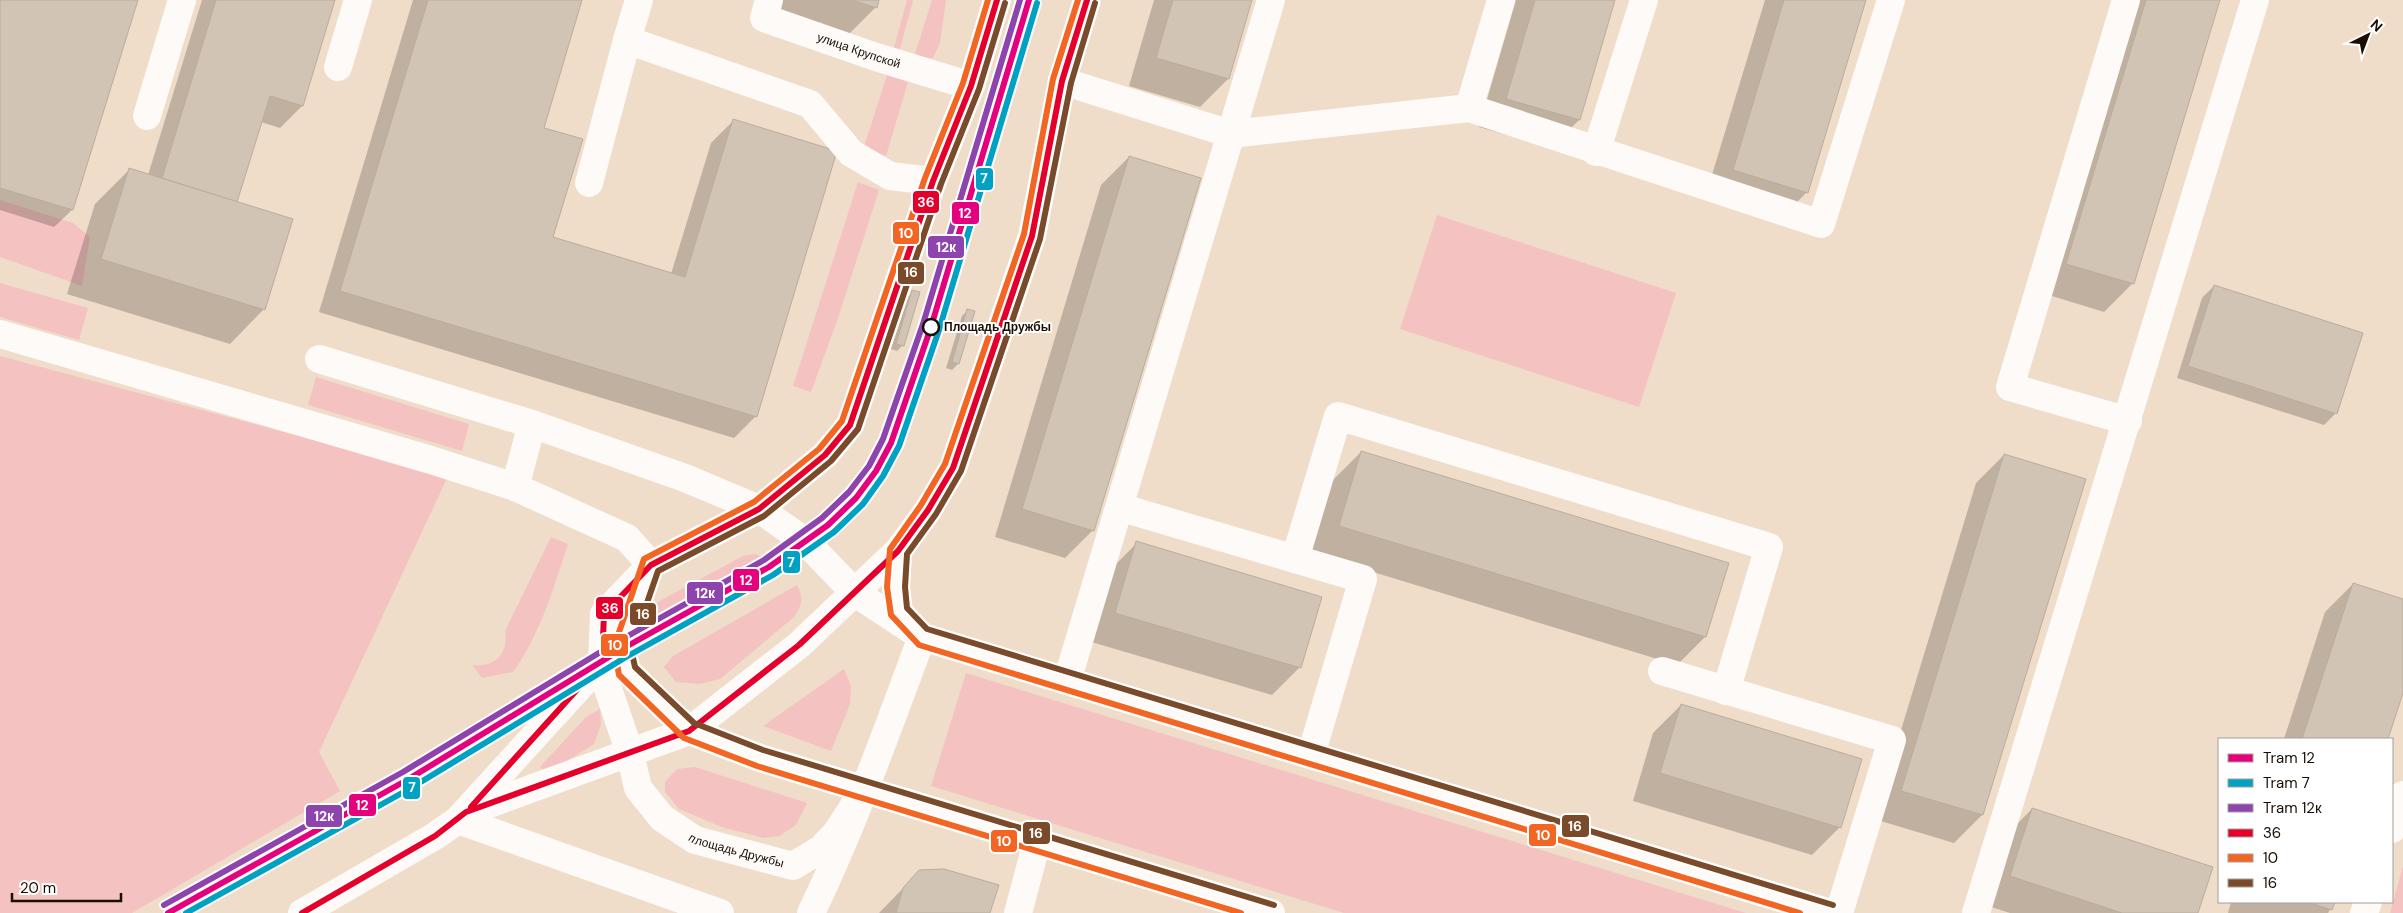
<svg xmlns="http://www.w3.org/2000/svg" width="2403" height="913" viewBox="0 0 2403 913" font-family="'DM Sans',sans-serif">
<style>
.green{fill:#f4c3c1}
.shadow{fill:#0003}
.building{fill:#d2c4b5;stroke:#baac9c}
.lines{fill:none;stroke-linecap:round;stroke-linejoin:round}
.minor{stroke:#fdfaf7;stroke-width:28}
.major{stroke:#fdfaf7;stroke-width:28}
.bus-1-casing{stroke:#fff;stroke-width:10}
.bus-2-casing{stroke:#fff;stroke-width:10}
.bus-3-casing{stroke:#fff;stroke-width:10}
.bus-1{stroke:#e4002b;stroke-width:6}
.bus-2{stroke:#f26522;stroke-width:6}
.bus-3{stroke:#7a4b2a;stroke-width:6}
.tram-1-casing{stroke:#fff;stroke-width:10}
.tram-2-casing{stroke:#fff;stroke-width:10}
.tram-3-casing{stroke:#fff;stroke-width:10}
.tram-1{stroke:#e5007d;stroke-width:6}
.tram-2{stroke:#01a1c4;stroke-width:6}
.tram-3{stroke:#8e44ad;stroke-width:6}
.stop-dot{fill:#fff;stroke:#1a0e04;stroke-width:2.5}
.labels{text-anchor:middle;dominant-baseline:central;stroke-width:4;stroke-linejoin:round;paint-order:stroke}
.street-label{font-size:12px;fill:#1a0e04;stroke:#fff}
.stop-label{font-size:12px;font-weight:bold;fill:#1a0e04;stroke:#fff;text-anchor:start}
.line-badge{stroke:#fff;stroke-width:2}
.badge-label{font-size:14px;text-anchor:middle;font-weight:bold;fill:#fff}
</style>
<rect width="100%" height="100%" fill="#efdcc9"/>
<g class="green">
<path d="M 907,0 L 913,0 L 900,49 L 894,48 Z"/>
<path d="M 932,0 L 946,0 L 940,43 L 933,58 L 927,59 L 915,54 Z"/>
<path d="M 887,75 L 908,82 L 886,156 L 864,147 Z"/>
<path d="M 858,182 L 879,190 L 838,318 L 811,392 L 793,386 Z"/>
<path d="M 0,200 L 73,223 L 90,237 L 82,286 L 0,257 Z"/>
<path d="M 1437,215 L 1676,293 L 1639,407 L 1400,329 Z"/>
<path d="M 0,283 L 88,308 L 79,340 L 0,317 Z"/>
<path d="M 0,356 L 448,476 L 319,752 L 340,791 L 132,913 L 0,913 Z"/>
<path d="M 316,377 L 469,424 L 462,451 L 308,405 Z"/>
<path d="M 551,537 L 568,544 C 553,589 541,633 513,672 L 482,678 L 472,665 C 495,668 509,653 505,631 Z"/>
<path d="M 755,554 L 762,557 L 647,621 L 647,614 L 656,603 L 743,556 Z"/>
<path d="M 797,585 C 804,598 802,605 794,617 L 720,679 L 699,684 L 676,682 L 664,667 L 673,656 Z"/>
<path d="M 844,669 L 851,686 L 850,704 L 831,751 L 763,726 Z"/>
<path d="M 966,673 L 1746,913 L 1344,913 L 931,786 Z"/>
<path d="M 600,709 L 601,725 L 594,744 L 548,773 L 540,767 L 586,717 Z"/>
<path d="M 695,767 L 807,803 L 796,825 L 779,836 L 764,838 L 722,827 L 679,809 L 665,792 L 665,782 L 677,769 Z"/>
<path d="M 2403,866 L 2403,913 L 2390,913 Z"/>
</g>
<g class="shadow">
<path d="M 0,0 L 137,0 L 72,210 L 54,227 L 0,210 Z"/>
<path d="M 202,0 L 334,0 L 302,106 L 280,128 L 261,122 L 236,202 L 264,309 L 230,344 L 67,294 L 95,204 L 129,170 L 148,175 Z"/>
<path d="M 413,0 L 581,0 L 542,128 L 552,238 L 671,274 L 711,143 L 733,121 L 756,416 L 734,438 L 319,312 Z"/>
<path d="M 778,0 L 878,0 L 876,7 L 848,35 L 774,13 Z"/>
<path d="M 1154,0 L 1251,0 L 1228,79 L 1200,107 L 1129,86 Z"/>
<path d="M 1516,0 L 1614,0 L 1579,120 L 1551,148 L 1479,127 Z"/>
<path d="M 1765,0 L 1865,0 L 1807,192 L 1779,220 L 1705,198 Z"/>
<path d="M 2128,0 L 2218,0 L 2133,283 L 2104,312 L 2039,292 Z"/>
<path d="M 1129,157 L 1093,530 L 1065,558 L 995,537 L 1101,185 Z"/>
<path d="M 2214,286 L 2336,413 L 2324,425 L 2177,378 L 2202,298 Z"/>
<path d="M 913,292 L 903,345 L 897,351 L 891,349 L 907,298 Z"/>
<path d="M 968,310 L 973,312 L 958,364 L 952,370 L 946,368 L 962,316 Z"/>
<path d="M 1361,452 L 1727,564 L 1705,637 L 1677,665 L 1311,553 L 1333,480 Z"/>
<path d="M 2004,455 L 1982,815 L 1954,843 L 1874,819 L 1976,483 Z"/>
<path d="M 1137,543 L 1300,667 L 1272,695 L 1088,641 L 1109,571 Z"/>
<path d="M 2353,584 L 2403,601 L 2403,689 L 2387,739 L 2284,739 L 2325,612 Z"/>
<path d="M 1681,705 L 1840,827 L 1812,855 L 1633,801 L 1653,733 Z"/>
<path d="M 2032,809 L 2196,913 L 2010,913 L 1982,904 L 2004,837 Z"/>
<path d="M 920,871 L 989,913 L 879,913 Z"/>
<path d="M 2231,902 L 2334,902 L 2328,913 L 2228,913 Z"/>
</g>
<g class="building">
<path d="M 0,0 L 138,0 L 73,210 L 0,188 Z"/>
<path d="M 216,0 L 335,0 L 303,106 L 270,96 L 237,202 L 162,178 Z"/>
<path d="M 428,0 L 582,0 L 544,128 L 583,139 L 553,237 L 685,277 L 733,119 L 837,151 L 757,417 L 340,291 Z"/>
<path d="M 852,0 L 879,0 L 877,8 Z"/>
<path d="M 1173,0 L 1252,0 L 1229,79 L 1156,58 Z"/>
<path d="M 1535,0 L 1615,0 L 1580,120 L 1506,99 Z"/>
<path d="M 1784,0 L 1866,0 L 1808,193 L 1733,170 Z"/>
<path d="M 2146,0 L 2220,0 L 2134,284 L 2066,264 Z"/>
<path d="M 1129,156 L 1201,178 L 1094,531 L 1022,509 Z"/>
<path d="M 129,168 L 293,219 L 265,310 L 101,259 Z"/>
<path d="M 2214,285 L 2363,333 L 2337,414 L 2188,366 Z"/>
<path d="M 912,290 L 920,292 L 904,346 L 896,344 Z"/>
<path d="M 967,309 L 975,311 L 959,364 L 952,362 Z"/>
<path d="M 1361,451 L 1729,563 L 1706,637 L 1339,526 Z"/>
<path d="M 2004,454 L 2086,479 L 1983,815 L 1901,791 Z"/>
<path d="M 1136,541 L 1322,597 L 1301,668 L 1115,613 Z"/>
<path d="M 2353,583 L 2403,599 L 2403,693 L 2388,739 L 2302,739 Z"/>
<path d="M 1681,704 L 1862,759 L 1841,828 L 1660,773 Z"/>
<path d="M 2032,808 L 2213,867 L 2198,913 L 2122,913 L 2010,876 Z"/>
<path d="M 944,869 L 999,885 L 990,913 L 896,913 L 903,888 L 919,870 Z"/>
<path d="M 2307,902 L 2335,902 L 2332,910 Z"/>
</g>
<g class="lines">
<g class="minor">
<path d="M 639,0 L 627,40 L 810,104 L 851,153 L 890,176 L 933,181"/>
<path id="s1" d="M 769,0 L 764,18 L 876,57 L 971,86"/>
<path d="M 2126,0 L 2010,387 L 2128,421"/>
<path d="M 338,67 L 358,0"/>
<path d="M 1062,81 L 1231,134 L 1469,108 L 1821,224 L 1891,0"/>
<path d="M 1469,108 L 1501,0"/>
<path d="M 147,116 L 182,0"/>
<path d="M 1596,152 L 1644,0"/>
<path d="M 589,183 L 627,40"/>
<path d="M 0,334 L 431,460 L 515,487 L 627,538 L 651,565"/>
<path d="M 319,359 L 532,424 L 515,487"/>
<path d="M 532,424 L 685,478 L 759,509"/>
<path d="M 1119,507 L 1363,579 L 1311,755"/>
<path d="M 1295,559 L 1338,416 L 1769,547 L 1726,691"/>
<path id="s2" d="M 602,662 L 606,683 L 630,753 L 638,788 L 662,818 L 695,840 L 793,866 L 821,849 L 837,832 L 865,789"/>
<path d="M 1662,671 L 1892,740 L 1839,913"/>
<path d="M 1067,681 L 1271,0"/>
<path d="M 458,820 L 720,913"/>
<path d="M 2392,829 L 2403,795"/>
<path d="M 811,913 C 854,824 887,730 922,637"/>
<path d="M 1018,913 L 1037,842"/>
<path d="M 1976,913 L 2255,0"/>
<path d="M 2364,913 L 2368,902"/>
</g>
<g class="major">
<path d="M 759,509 L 806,542 L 854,592 L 922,637 L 1830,913"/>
<path d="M 898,551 L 896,587 L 899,612 L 914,628"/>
<path d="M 648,573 L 622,649 L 627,671 L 689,731 L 760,758 L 1271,913"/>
<path d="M 470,811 L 689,731 L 799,645 L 898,551 L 928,510 L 953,468 L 1032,236 L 1062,81 L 1087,0"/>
<path d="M 302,913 L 435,836 L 458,820 L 602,662 L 604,614 L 651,565 L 759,509 L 825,455 L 850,425 L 933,181 L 971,86 L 997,0"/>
</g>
<g class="bus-1-casing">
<g id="bus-1">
<path d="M 471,807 L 602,662 L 604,614 L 651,565 L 759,509 L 825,455 L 850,425 L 933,181 L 971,86 L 997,0"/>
<path d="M 302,913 L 435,836 L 466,812 L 689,731 L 799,645 L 898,551 L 928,510 L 953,468 L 1032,236 L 1062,81 L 1087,0"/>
</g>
</g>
<g class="bus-2-casing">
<g id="bus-2">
<path d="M 988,0 L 963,83 L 925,178 L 842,421 L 819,449 L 754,502 L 644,559 L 614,647 L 619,675 L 684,738 L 757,766 L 1241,913"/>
<path d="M 1078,0 L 1053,79 L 1024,234 L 945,464 L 921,505 L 890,549 L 887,587 L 891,615 L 919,645 L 1800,913"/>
</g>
</g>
<g class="bus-3-casing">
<g id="bus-3">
<path d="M 1005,3 L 979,89 L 941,184 L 858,429 L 831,461 L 764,516 L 658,571 L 631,649 L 635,667 L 694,723 L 763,750 L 1274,905"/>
<path d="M 1095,3 L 1071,83 L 1040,239 L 961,471 L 936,514 L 907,554 L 905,587 L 907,608 L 927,629 L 1833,905"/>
</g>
</g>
<use href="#bus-1" class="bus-1"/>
<use href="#bus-2" class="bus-2"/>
<use href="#bus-3" class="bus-3"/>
<g class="tram-1-casing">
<path id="tram-1" d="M 168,913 L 407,780 L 622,649 L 769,567 L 828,525 L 856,498 L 876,471 L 891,443 L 931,327 L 1029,0"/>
</g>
<g class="tram-2-casing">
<path id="tram-2" d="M 186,913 L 411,788 L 626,657 L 773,575 L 834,532 L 863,504 L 883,476 L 899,446 L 939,330 L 1037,3"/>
</g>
<g class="tram-3-casing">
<path id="tram-3" d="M 164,905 L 403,772 L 617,642 L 764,560 L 822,518 L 849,492 L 869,466 L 883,439 L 923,324 L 1020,0"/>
</g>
<use href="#tram-1" class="tram-1"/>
<use href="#tram-2" class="tram-2"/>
<use href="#tram-3" class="tram-3"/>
</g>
<circle class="stop-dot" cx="931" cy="327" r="8"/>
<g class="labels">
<g class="street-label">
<text stroke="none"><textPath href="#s1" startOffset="119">улица Крупской</textPath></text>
<text stroke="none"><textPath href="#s2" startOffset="252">площадь Дружбы</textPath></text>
</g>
<g class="stop-label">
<text x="944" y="327">Площадь Дружбы</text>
</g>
</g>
<g class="line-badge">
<rect x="975" y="167" width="19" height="24" rx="5" fill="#01a1c4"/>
<rect x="912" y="190" width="28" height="24" rx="5" fill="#e4002b"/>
<rect x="951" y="201" width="29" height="24" rx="5" fill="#e5007d"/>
<rect x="892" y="221" width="28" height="24" rx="5" fill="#f26522"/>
<rect x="927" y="235" width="38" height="24" rx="5" fill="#8e44ad"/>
<rect x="897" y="261" width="28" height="24" rx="5" fill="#7a4b2a"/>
<rect x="782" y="550" width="19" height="24" rx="5" fill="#01a1c4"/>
<rect x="732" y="568" width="28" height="24" rx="5" fill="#e5007d"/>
<rect x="686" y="581" width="38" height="24" rx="5" fill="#8e44ad"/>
<rect x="595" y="596" width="29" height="24" rx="5" fill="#e4002b"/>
<rect x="629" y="602" width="28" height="24" rx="5" fill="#7a4b2a"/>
<rect x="600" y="633" width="29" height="24" rx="5" fill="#f26522"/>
<rect x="402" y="776" width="19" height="24" rx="5" fill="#01a1c4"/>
<rect x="348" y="793" width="29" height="24" rx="5" fill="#e5007d"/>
<rect x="305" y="804" width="38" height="24" rx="5" fill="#8e44ad"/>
<rect x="1561" y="814" width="29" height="24" rx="5" fill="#7a4b2a"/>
<rect x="1022" y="821" width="29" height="24" rx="5" fill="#7a4b2a"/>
<rect x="1528" y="823" width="29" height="24" rx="5" fill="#f26522"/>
<rect x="990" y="829" width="28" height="24" rx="5" fill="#f26522"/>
</g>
<g class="badge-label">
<text x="984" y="183">7</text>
<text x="926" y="207">36</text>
<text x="965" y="218">12</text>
<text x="906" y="238">10</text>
<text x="946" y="252">12к</text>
<text x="911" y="277">16</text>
<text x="791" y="567">7</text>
<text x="746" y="585">12</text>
<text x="705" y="598">12к</text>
<text x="610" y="613">36</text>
<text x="643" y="619">16</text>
<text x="615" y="650">10</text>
<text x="412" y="792">7</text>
<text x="362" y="810">12</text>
<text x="324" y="821">12к</text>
<text x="1575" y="831">16</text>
<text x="1036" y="838">16</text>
<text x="1543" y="840">10</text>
<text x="1004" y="846">10</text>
</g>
<rect x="2218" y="738" width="175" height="165" fill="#ffffff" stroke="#a39f9b"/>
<rect x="2228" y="754" width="25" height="8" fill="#e5007d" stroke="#a39f9b"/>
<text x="2263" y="763" font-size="15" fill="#1a0e04">Tram 12</text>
<rect x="2228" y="779" width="25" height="8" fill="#01a1c4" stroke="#a39f9b"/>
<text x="2263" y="788" font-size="15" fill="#1a0e04">Tram 7</text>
<rect x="2228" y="804" width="25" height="8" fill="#8e44ad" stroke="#a39f9b"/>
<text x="2263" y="813" font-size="15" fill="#1a0e04">Tram 12к</text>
<rect x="2228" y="829" width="25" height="8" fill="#e4002b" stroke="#a39f9b"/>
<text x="2263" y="838" font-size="15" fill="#1a0e04">36</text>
<rect x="2228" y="854" width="25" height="8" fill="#f26522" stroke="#a39f9b"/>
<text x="2263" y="863" font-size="15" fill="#1a0e04">10</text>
<rect x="2228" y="879" width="25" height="8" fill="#7a4b2a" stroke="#a39f9b"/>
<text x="2263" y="888" font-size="15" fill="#1a0e04">16</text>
<g transform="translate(2368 35) rotate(42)" stroke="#ffffff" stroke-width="4" paint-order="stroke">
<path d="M0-4L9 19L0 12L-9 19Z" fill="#1a0e04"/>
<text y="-8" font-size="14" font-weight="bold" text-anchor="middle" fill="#1a0e04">N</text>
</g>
<path d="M12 893v8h109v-8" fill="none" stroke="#1a0e04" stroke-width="2.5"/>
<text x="20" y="893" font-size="15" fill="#1a0e04" stroke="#ffffff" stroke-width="4" paint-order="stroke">20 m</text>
</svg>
